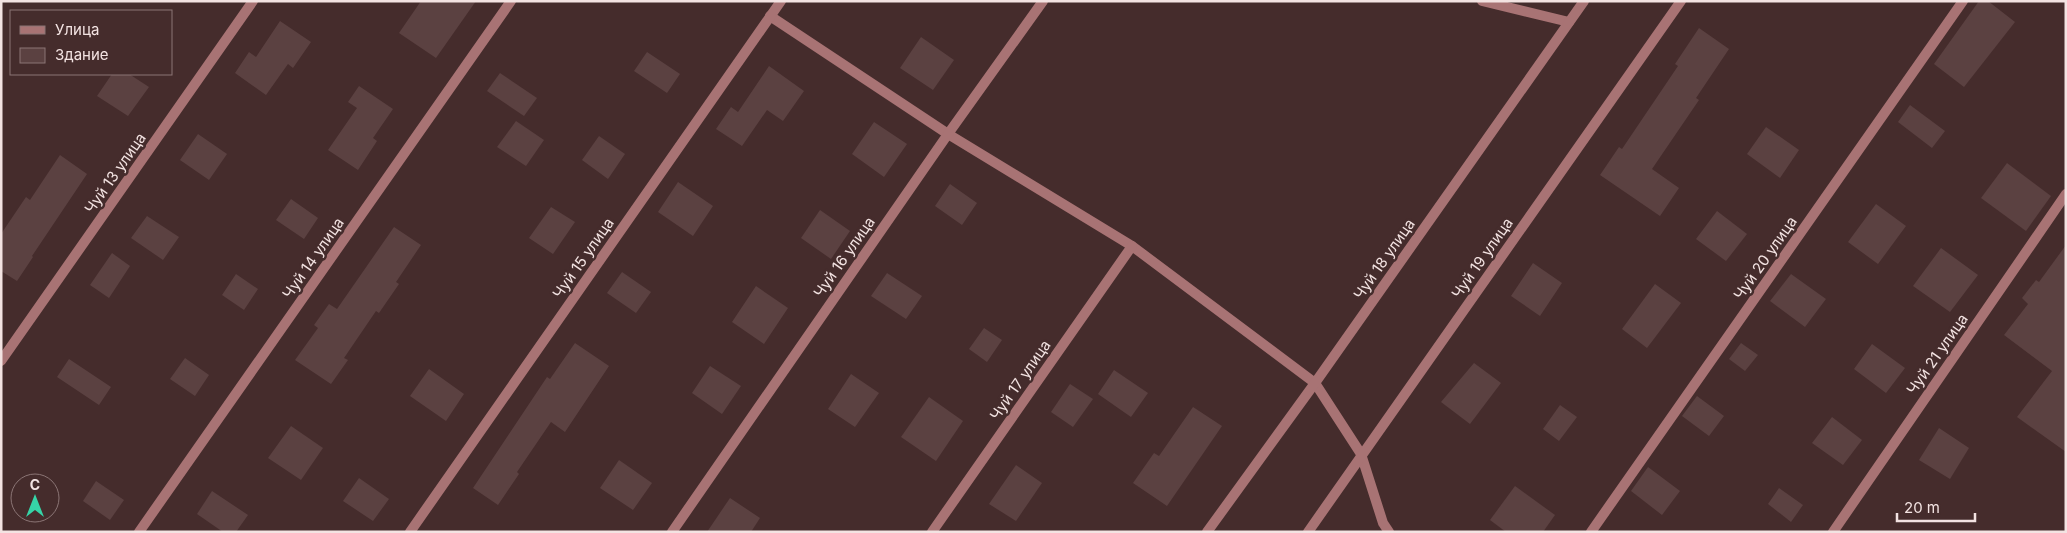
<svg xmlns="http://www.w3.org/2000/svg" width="2067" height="533" viewBox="0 0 2067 533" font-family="Inter,sans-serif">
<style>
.building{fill:#5b4141}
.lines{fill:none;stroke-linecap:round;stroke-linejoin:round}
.minor{stroke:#a87374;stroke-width:10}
.labels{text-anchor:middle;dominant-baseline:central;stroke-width:5;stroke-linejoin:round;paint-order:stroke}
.street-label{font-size:15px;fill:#f3e3e2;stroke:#452c2c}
</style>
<rect width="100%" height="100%" fill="#452c2c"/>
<g class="building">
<path d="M 421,1 L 476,1 L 436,58 L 399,33 Z"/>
<path d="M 1979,1 L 1988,1 L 2015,22 L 1964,87 L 1934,64 Z"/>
<path d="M 280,21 L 311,42 L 293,68 L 288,64 L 266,95 L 235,73 L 249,52 L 256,57 Z"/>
<path d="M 1699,28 L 1729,49 L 1696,98 L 1699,100 L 1652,169 L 1679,188 L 1660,216 L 1600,175 L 1619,147 L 1622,149 L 1678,66 L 1675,64 Z"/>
<path d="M 921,37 L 954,60 L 933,90 L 900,68 Z"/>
<path d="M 647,52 L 680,74 L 667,93 L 634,71 Z"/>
<path d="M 769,66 L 804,91 L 783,121 L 767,110 L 742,146 L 716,129 L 731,107 L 738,112 Z"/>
<path d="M 500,73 L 537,98 L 524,116 L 487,91 Z"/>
<path d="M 112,74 L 129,74 L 149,87 L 128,116 L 97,96 Z"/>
<path d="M 359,86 L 393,109 L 373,138 L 377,141 L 358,170 L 328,150 L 357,108 L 348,102 Z"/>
<path d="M 1910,105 L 1945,131 L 1932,148 L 1898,122 Z"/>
<path d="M 516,121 L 544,140 L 526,166 L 497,147 Z"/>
<path d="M 874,122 L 907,144 L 884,177 L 852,154 Z"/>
<path d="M 1766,127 L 1799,150 L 1780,178 L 1747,154 Z"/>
<path d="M 198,134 L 227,154 L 209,180 L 180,160 Z"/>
<path d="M 599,136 L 625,154 L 608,179 L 582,160 Z"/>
<path d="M 60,155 L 87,174 L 32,256 L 33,257 L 17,281 L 1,271 L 1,234 L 26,197 L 30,200 Z"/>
<path d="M 2007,163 L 2051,196 L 2026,231 L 1981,198 Z"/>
<path d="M 678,182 L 713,206 L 693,236 L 658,212 Z"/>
<path d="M 950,184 L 977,203 L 962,225 L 935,206 Z"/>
<path d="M 291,199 L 318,218 L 304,239 L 276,220 Z"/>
<path d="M 1876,204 L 1906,226 L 1878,264 L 1848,242 Z"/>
<path d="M 551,207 L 575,222 L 553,254 L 529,238 Z"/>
<path d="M 820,210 L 850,231 L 831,259 L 801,238 Z"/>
<path d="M 1717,211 L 1747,234 L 1726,261 L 1696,239 Z"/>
<path d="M 147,216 L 179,237 L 163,260 L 131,238 Z"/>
<path d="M 394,227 L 421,245 L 396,282 L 399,284 L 379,313 L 376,311 L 344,358 L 348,360 L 331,384 L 295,360 L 318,328 L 314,325 L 329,304 L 337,309 Z"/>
<path d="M 2066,245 L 2066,452 L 2017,417 L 2052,371 L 2004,335 L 2028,304 L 2022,298 L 2036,280 L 2039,282 Z"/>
<path d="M 1941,248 L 1978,275 L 1950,312 L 1913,286 Z"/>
<path d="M 112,253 L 130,266 L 109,298 L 90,285 Z"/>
<path d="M 1533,263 L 1562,283 L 1540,316 L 1511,296 Z"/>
<path d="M 622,272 L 651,292 L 636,313 L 607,293 Z"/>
<path d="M 887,273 L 922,296 L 906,319 L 871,296 Z"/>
<path d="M 236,274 L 258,289 L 244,310 L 222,295 Z"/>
<path d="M 1791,274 L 1826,299 L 1805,327 L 1770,301 Z"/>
<path d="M 1655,284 L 1681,303 L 1647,348 L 1622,329 Z"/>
<path d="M 756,286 L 788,308 L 764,344 L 732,322 Z"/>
<path d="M 984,328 L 1002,340 L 987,362 L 969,349 Z"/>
<path d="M 575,343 L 609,366 L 565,432 L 551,422 L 517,472 L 519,474 L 498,505 L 473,488 L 547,377 L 550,379 Z"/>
<path d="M 1741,343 L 1758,355 L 1745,371 L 1729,359 Z"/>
<path d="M 1872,344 L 1905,368 L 1886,393 L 1854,369 Z"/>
<path d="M 185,358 L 209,375 L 195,396 L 170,379 Z"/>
<path d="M 69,359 L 111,387 L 99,405 L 57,377 Z"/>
<path d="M 1474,363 L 1501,383 L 1470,424 L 1441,402 Z"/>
<path d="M 710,366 L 741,386 L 722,414 L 692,393 Z"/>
<path d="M 429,369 L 464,394 L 446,421 L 410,396 Z"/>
<path d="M 1114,370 L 1148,393 L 1131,417 L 1098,394 Z"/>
<path d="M 851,374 L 879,393 L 855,427 L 828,409 Z"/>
<path d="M 1070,384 L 1093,399 L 1073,427 L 1051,412 Z"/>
<path d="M 1697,396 L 1724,416 L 1709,436 L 1682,416 Z"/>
<path d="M 929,397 L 963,421 L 936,461 L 901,437 Z"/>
<path d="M 1560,405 L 1577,417 L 1559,441 L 1543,429 Z"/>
<path d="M 1193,407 L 1222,426 L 1167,506 L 1133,483 L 1154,453 L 1159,456 Z"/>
<path d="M 1832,417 L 1862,440 L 1843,465 L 1812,443 Z"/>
<path d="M 291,426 L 323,448 L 301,480 L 268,458 Z"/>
<path d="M 1939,428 L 1969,448 L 1950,479 L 1919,460 Z"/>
<path d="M 619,460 L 652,483 L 633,510 L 600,488 Z"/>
<path d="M 1016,465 L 1042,483 L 1016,521 L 989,504 Z"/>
<path d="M 1648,467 L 1680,491 L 1662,515 L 1631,491 Z"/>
<path d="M 359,478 L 389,499 L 373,521 L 343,501 Z"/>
<path d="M 96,481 L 124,500 L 110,520 L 83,501 Z"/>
<path d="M 1515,486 L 1555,515 L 1543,532 L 1506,532 L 1490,520 Z"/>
<path d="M 1779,488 L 1803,505 L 1791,522 L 1768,504 Z"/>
<path d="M 212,491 L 248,515 L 236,532 L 223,532 L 197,514 Z"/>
<path d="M 730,498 L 760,518 L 751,532 L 707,532 Z"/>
</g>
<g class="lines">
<g class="minor">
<path d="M 1482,1 L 1569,22"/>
<path d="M 770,16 L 948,134 L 1132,246 L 1315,383 L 1361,454 L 1383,523 L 1389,532"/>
<path d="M 1,361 L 253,1"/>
<path d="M 139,532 L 511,1"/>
<path d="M 410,532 L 781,1"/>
<path d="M 672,532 L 948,134 L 1043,1"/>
<path d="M 932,532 L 1132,246"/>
<path d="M 1207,532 L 1315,383 L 1584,1"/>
<path d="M 1308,532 L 1681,1"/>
<path d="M 1591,532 L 1963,1"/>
<path d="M 1833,532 L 2066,194"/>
</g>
</g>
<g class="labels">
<g class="street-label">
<text transform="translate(115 173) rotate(-55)">Чуй 13 улица</text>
<text transform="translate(844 257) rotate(-55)">Чуй 16 улица</text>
<text transform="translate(313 258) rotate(-55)">Чуй 14 улица</text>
<text transform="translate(583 258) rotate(-55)">Чуй 15 улица</text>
<text transform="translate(1482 258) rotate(-55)">Чуй 19 улица</text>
<text transform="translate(1765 258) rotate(-55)">Чуй 20 улица</text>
<text transform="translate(1384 259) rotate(-55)">Чуй 18 улица</text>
<text transform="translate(1937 354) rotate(-55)">Чуй 21 улица</text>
<text transform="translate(1020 380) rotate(-55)">Чуй 17 улица</text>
</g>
</g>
<rect width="2067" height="533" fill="none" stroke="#f3e3e2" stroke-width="5"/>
<rect x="10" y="10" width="162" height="65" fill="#452c2c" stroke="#8b7575"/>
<rect x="20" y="26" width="25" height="8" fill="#a87374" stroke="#8b7575"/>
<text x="55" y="35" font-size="15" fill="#f3e3e2">Улица</text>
<rect x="20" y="48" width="25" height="15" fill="#5b4141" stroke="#8b7575"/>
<text x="55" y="60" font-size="15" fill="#f3e3e2">Здание</text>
<g transform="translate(35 498)"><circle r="24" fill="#452c2c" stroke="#8b7575"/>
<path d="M0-4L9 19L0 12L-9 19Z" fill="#36d4a7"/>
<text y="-8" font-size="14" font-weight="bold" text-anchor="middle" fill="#f3e3e2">С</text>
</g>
<path d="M1897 513v8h78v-8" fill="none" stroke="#f3e3e2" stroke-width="2.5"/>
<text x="1904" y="513" font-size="15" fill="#f3e3e2" stroke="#452c2c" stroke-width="4" paint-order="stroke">20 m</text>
</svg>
